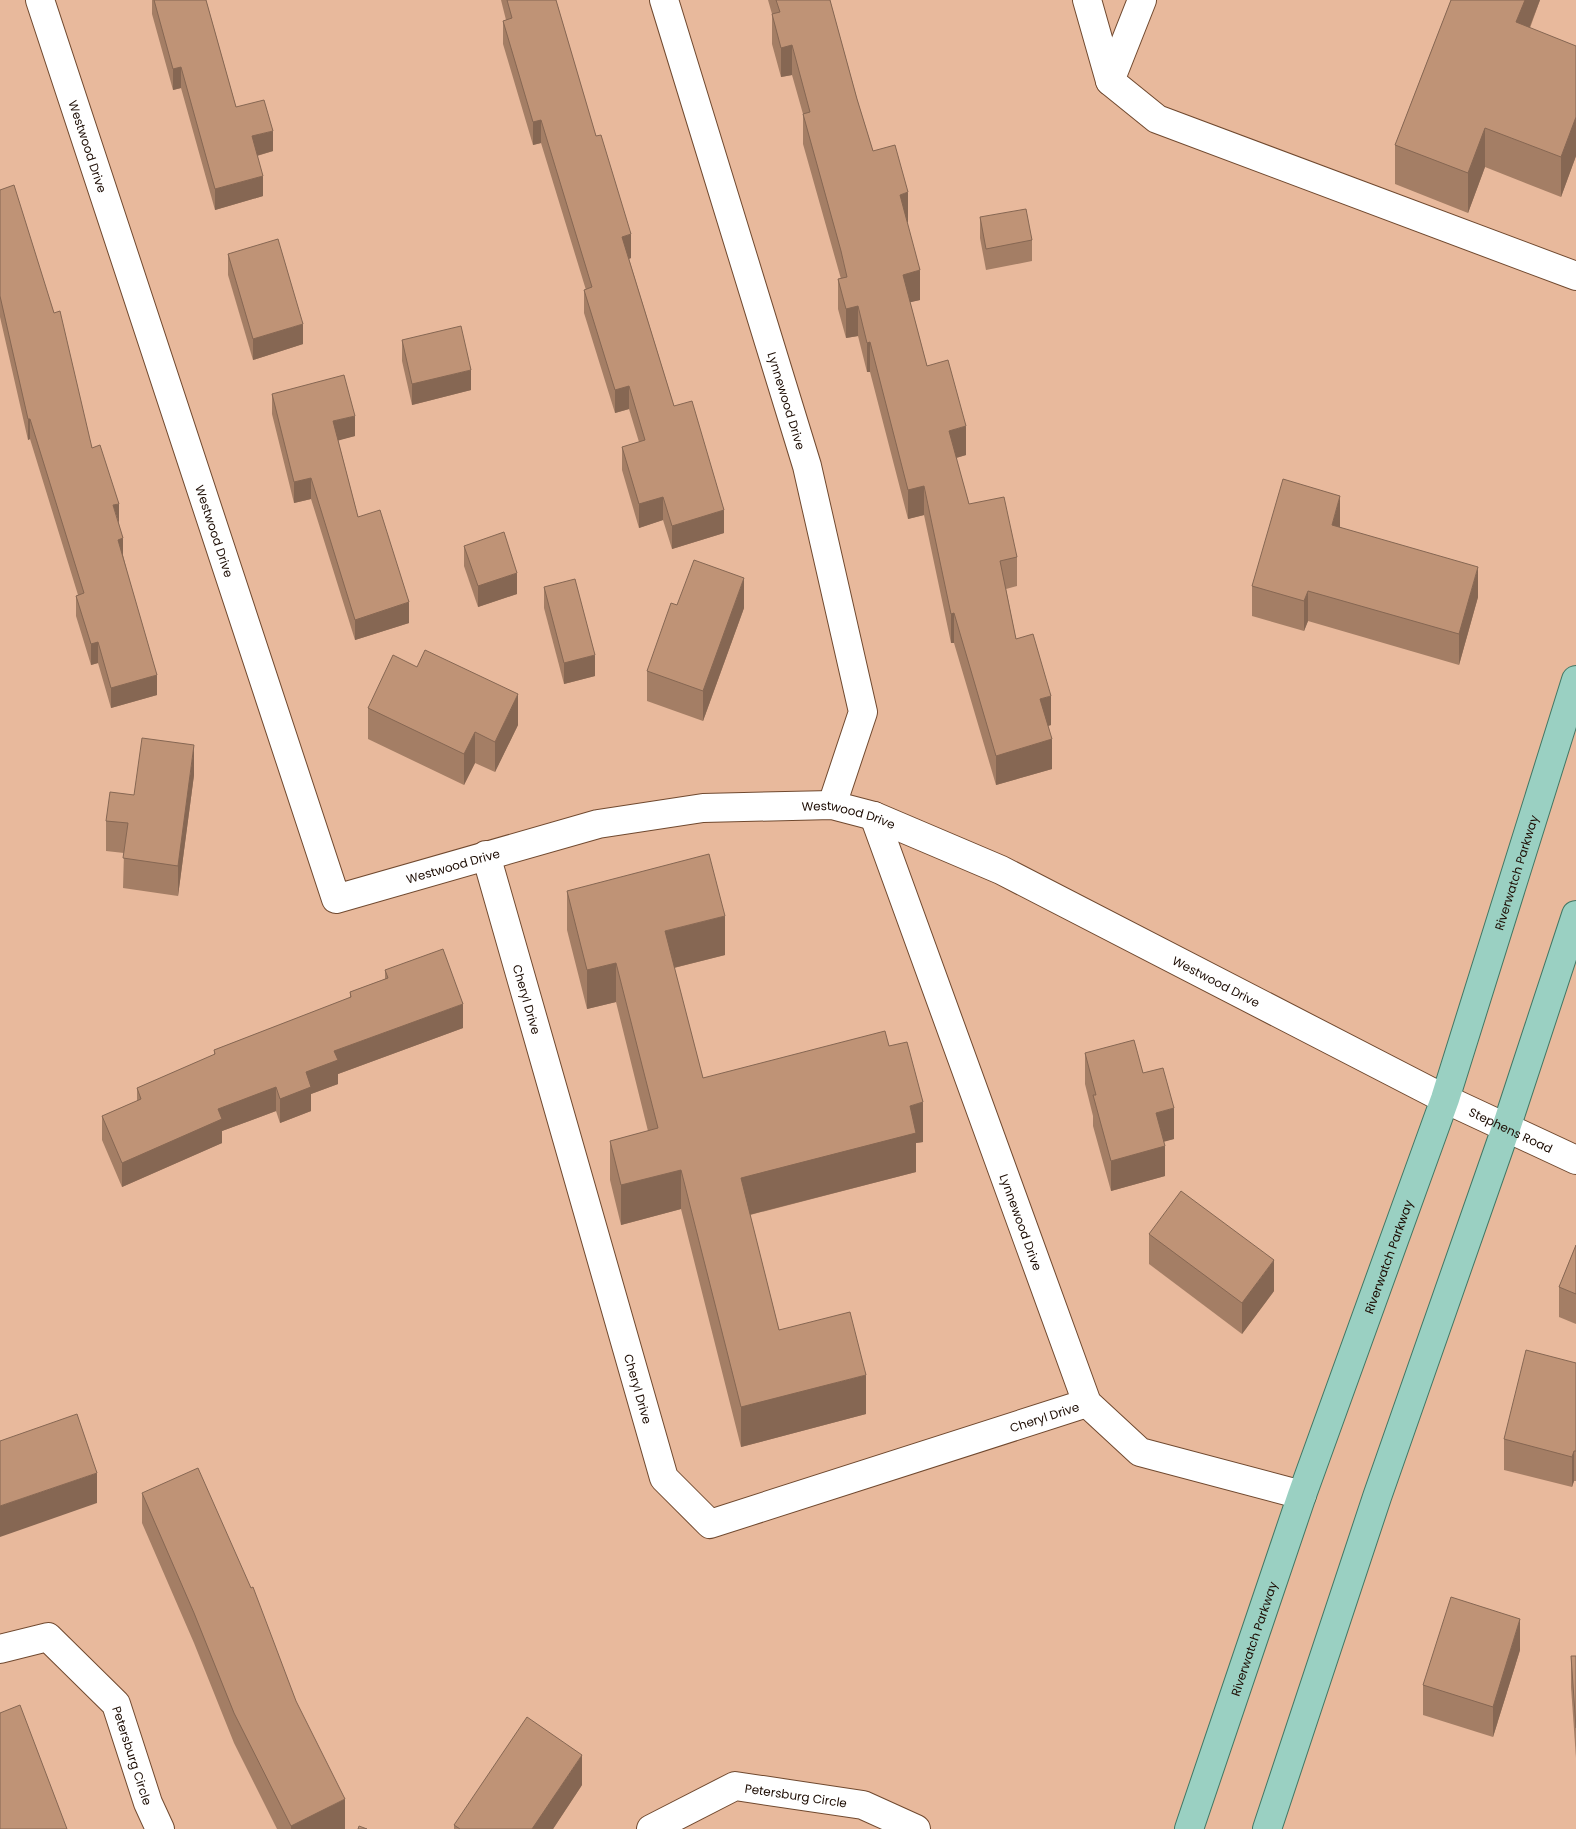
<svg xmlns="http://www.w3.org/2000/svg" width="1576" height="1829" viewBox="0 0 1576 1829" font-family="Poppins,sans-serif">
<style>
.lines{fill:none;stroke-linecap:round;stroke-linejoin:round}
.minor-casing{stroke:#70492f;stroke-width:30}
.major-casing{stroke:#427764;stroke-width:30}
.minor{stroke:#fff;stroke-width:28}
.major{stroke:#9ad0c2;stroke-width:28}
.wall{fill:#a47e65}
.shaded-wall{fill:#866753}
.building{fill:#bf9376;stroke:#866753}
.labels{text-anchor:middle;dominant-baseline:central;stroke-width:4.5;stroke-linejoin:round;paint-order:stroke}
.street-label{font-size:12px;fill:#1c0c03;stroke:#f5c6a9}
</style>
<rect width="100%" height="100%" fill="#e8b99c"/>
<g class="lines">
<g class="minor-casing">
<g id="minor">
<path id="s1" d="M 40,0 L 336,899 L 598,824 L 703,808 L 832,805 L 874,816 L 1001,870 L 1445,1099 L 1576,1160"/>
<path id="s2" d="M 664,0 L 807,466 L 863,712 L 832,805"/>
<path d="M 1087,0 L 1110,81 L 1157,119 L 1576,276"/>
<path d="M 1110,81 L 1142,0"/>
<path id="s3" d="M 874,816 L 1087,1403 L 1140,1452 L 1302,1495"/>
<path id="s4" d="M 486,855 L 664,1478 L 710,1524 L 1087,1403"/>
<path id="s5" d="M 0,1649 L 48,1637 L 116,1704 L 148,1803 L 160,1829"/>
<path id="s6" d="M 651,1829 L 735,1786 L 863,1805 L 916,1829"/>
</g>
</g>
<g class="major-casing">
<g id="major">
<path id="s7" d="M 1189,1829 L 1302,1495 L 1445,1099 L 1576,680"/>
<path d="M 1267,1829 L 1377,1497 L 1506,1128 L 1576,915"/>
</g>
</g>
<use href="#minor" class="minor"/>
<use href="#major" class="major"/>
</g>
<g class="wall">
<path d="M 152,0 L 206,0 L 236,107 L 273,151 L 257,156 L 263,196 L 215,210 L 181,88 L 173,90 L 152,14 Z"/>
<path d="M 501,0 L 556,0 L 631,258 L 629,259 L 674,406 L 724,533 L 672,549 L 663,520 L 639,528 L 622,470 L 622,447 L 639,442 L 629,409 L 615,413 L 584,313 L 584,290 L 586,290 L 541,143 L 533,145 L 503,44 L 503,21 L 506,20 Z"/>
<path d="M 768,0 L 830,0 L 857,99 L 873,151 L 908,222 L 907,222 L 920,300 L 910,302 L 927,366 L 966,455 L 956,458 L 969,504 L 1017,557 L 1017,586 L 1006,589 L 1016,639 L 1051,725 L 1048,726 L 1052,769 L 996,785 L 954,643 L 951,643 L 924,515 L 908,519 L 870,372 L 867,372 L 858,336 L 846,338 L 838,309 L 838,279 L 841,279 L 803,144 L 803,114 L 792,75 L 781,77 L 772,44 L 772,14 Z"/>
<path d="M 1451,0 L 1540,0 L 1530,28 L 1576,46 L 1576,156 L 1561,197 L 1485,167 L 1468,213 L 1395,184 L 1395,145 Z"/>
<path d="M 0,190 L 119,524 L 123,555 L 157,695 L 111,708 L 98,663 L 91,665 L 76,616 L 76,596 L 78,595 L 30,439 L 28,440 L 0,317 Z"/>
<path d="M 980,217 L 1032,240 L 1032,261 L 986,270 L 980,238 Z"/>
<path d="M 228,254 L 303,344 L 253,360 L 228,275 Z"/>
<path d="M 402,340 L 471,390 L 412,405 L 402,361 Z"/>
<path d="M 272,394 L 355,436 L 338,440 L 358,517 L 409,623 L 355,640 L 311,499 L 294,503 L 272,414 Z"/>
<path d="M 1340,527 L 1478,597 L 1459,665 L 1308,621 L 1304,631 L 1252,616 L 1252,586 Z"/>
<path d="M 464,546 L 517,594 L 478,607 L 464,566 Z"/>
<path d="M 544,587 L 595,676 L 564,684 L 544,608 Z"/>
<path d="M 677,605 L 744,608 L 703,721 L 647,701 L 647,671 Z"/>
<path d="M 368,708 L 518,725 L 495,772 L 475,763 L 464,785 L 368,739 Z"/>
<path d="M 194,775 L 178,896 L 123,888 L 124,853 L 106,851 L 106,821 L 134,795 Z"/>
<path d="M 567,891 L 725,955 L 674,968 L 703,1078 L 889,1046 L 923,1142 L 916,1143 L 916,1172 L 750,1215 L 779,1330 L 866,1414 L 741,1447 L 681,1209 L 621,1225 L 610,1180 L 610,1141 L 648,1131 L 616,1002 L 587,1009 L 567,930 Z"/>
<path d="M 385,970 L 463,1028 L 338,1074 L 338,1084 L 311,1094 L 311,1111 L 280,1123 L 276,1111 L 222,1131 L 222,1143 L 122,1187 L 102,1140 L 102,1116 L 137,1101 L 137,1088 L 214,1055 L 214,1050 L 350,998 L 350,992 L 385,979 Z"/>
<path d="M 1085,1053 L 1143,1073 L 1174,1139 L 1164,1141 L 1165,1176 L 1111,1191 L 1093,1126 L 1093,1116 L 1085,1084 Z"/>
<path d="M 1149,1234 L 1274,1291 L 1242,1334 L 1149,1264 Z"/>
<path d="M 1576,1245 L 1576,1324 L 1559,1317 L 1559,1287 Z"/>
<path d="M 1576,1363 L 1576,1481 L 1574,1481 L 1572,1487 L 1504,1470 L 1504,1439 Z"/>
<path d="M 142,1493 L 345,1829 L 277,1829 L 234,1743 L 194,1643 L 142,1523 Z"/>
<path d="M 1520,1650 L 1493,1737 L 1423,1715 L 1423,1685 Z"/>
<path d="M 1571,1656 L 1576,1656 L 1576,1758 L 1571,1687 Z"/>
<path d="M 582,1785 L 553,1829 L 454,1829 L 454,1825 Z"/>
</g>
<g class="shaded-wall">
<path d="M 1525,0 L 1540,0 L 1516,62 L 1516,22 Z"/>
<path d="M 792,45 L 792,75 L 781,77 L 781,48 Z"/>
<path d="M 181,67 L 181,88 L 173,90 L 173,69 Z"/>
<path d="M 1576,117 L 1576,156 L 1561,197 L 1561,157 Z"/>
<path d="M 541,120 L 541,143 L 533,145 L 533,122 Z"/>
<path d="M 1485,128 L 1485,167 L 1468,213 L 1468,173 Z"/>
<path d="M 273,131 L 273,151 L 252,157 L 252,136 Z"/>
<path d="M 263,176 L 263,196 L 215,210 L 215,189 Z"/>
<path d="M 908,192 L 908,222 L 900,224 L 900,195 Z"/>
<path d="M 631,234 L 631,258 L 622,261 L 622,237 Z"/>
<path d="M 920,270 L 920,300 L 903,304 L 903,275 Z"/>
<path d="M 858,306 L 858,336 L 846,338 L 846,309 Z"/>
<path d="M 303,324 L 303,344 L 253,360 L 253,339 Z"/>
<path d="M 870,342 L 870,372 L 867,372 L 867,343 Z"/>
<path d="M 471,370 L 471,390 L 412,405 L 412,384 Z"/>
<path d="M 629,386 L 629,409 L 615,413 L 615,390 Z"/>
<path d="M 355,416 L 355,436 L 333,442 L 333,421 Z"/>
<path d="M 28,419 L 30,419 L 30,439 L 28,440 Z"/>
<path d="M 966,426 L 966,455 L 949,460 L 949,431 Z"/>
<path d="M 311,478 L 311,499 L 294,503 L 294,482 Z"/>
<path d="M 924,486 L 924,515 L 908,519 L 908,490 Z"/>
<path d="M 1340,496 L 1340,527 L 1332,555 L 1332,525 Z"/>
<path d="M 663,497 L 663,520 L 639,528 L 639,504 Z"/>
<path d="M 119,504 L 119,524 L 113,505 Z"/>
<path d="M 724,510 L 724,533 L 672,549 L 672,526 Z"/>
<path d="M 123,538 L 123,559 L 118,540 Z"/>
<path d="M 1478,567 L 1478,597 L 1459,665 L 1459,634 Z"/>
<path d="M 517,573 L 517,594 L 478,607 L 478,586 Z"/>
<path d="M 744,578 L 744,608 L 703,721 L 703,691 Z"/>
<path d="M 1308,591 L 1308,621 L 1304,631 L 1304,601 Z"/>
<path d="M 409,602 L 409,623 L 355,640 L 355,620 Z"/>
<path d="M 954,613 L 954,643 L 951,643 L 951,614 Z"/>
<path d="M 98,642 L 98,663 L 91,665 L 91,644 Z"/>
<path d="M 595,655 L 595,676 L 564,684 L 564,663 Z"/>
<path d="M 157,675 L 157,695 L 111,708 L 111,688 Z"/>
<path d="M 518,694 L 518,725 L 495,772 L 495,742 Z"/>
<path d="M 1051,696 L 1051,725 L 1040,728 L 1040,699 Z"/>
<path d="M 475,732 L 475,763 L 464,785 L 464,754 Z"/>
<path d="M 1052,739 L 1052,769 L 996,785 L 996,756 Z"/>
<path d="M 194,745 L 194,775 L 178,896 L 178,866 Z"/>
<path d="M 725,916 L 725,955 L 665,970 L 665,931 Z"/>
<path d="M 616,963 L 616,1002 L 587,1009 L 587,970 Z"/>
<path d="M 463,1004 L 463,1028 L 338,1074 L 338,1084 L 311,1094 L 311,1111 L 280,1123 L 280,1099 L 306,1072 L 334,1051 Z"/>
<path d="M 276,1087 L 276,1111 L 222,1131 L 222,1143 L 122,1187 L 122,1163 L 218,1109 Z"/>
<path d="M 923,1102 L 923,1142 L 916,1143 L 916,1172 L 741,1217 L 741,1178 L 910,1106 Z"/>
<path d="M 1174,1108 L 1174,1139 L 1156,1144 L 1156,1113 Z"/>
<path d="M 1165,1146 L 1165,1176 L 1111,1191 L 1111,1161 Z"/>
<path d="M 681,1170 L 681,1209 L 621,1225 L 621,1185 Z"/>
<path d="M 1274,1260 L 1274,1291 L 1242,1334 L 1242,1303 Z"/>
<path d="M 866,1375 L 866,1414 L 741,1447 L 741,1407 Z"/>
<path d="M 1574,1451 L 1574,1481 L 1572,1487 L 1572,1457 Z"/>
<path d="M 97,1473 L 97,1503 L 0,1537 L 0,1506 Z"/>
<path d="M 1520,1619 L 1520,1650 L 1493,1737 L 1493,1707 Z"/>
<path d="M 582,1755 L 582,1785 L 553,1829 L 532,1829 Z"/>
<path d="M 345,1799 L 345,1829 L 291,1829 L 291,1826 Z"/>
</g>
<g class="building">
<path d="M 154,0 L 206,0 L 236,107 L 264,100 L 273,131 L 252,136 L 263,176 L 215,189 L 181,67 L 173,69 Z"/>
<path d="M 507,0 L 556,0 L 596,136 L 601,135 L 631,234 L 622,237 L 674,406 L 692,401 L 724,510 L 672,526 L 663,497 L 639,504 L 622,447 L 645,440 L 629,386 L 615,390 L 584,290 L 592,287 L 541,120 L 533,122 L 503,21 L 512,18 Z"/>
<path d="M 776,0 L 830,0 L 857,99 L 873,151 L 895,145 L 908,192 L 900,195 L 920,270 L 903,275 L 927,366 L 948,360 L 966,426 L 949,431 L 969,504 L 1004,497 L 1017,557 L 1000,561 L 1016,639 L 1033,634 L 1051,696 L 1040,699 L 1052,739 L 996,756 L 954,613 L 951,614 L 924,486 L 908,490 L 870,342 L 867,343 L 858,306 L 846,309 L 838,279 L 847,277 L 841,251 L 803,114 L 810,112 L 792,45 L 781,48 L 772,14 L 780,12 Z"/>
<path d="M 1451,0 L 1525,0 L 1516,22 L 1576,46 L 1576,117 L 1561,157 L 1485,128 L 1468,173 L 1395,145 Z"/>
<path d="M 14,185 L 54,313 L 60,311 L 92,448 L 100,445 L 119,504 L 113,505 L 123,538 L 118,540 L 157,675 L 111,688 L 98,642 L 91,644 L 76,596 L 84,593 L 30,419 L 28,419 L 0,296 L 0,190 Z"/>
<path d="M 1026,209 L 1032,240 L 986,249 L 980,217 Z"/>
<path d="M 278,239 L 303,324 L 253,339 L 228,254 Z"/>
<path d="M 461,326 L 471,370 L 412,384 L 402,340 Z"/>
<path d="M 344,375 L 355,416 L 333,421 L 358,517 L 380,510 L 409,602 L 355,620 L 311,478 L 294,482 L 272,394 Z"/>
<path d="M 1283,479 L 1340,496 L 1332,525 L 1478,567 L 1459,634 L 1308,591 L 1304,601 L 1252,586 Z"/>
<path d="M 504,532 L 517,573 L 478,586 L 464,546 Z"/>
<path d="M 694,560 L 744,578 L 703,691 L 647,671 L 671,603 L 677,605 Z"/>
<path d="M 575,579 L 595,655 L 564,663 L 544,587 Z"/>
<path d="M 425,650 L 518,694 L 495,742 L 475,732 L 464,754 L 368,708 L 393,655 L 417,667 Z"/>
<path d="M 142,738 L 194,745 L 178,866 L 123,858 L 128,823 L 106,821 L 110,792 L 134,795 Z"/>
<path d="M 709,854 L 725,916 L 665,931 L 703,1078 L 885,1031 L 889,1046 L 907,1042 L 923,1102 L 910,1106 L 916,1133 L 741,1178 L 779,1330 L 850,1312 L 866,1375 L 741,1407 L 681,1170 L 621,1185 L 610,1141 L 658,1128 L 616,963 L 587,970 L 567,891 Z"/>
<path d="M 443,949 L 463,1004 L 334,1051 L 338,1060 L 306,1072 L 311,1087 L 280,1099 L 276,1087 L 218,1109 L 222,1119 L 122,1163 L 102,1116 L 141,1099 L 137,1088 L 215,1054 L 214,1050 L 351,997 L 350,992 L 388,978 L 385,970 Z"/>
<path d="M 1134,1040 L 1143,1073 L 1163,1068 L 1174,1108 L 1156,1113 L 1165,1146 L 1111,1161 L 1093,1095 L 1096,1095 L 1085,1053 Z"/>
<path d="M 1181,1191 L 1274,1260 L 1242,1303 L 1149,1234 Z"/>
<path d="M 1576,1245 L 1576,1294 L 1559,1287 Z"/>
<path d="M 1526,1350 L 1576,1363 L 1576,1451 L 1574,1451 L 1572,1457 L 1504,1439 Z"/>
<path d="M 77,1414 L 97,1473 L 0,1506 L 0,1441 Z"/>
<path d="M 198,1468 L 251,1588 L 253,1587 L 296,1701 L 345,1799 L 291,1826 L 234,1713 L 194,1613 L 142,1493 Z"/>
<path d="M 1451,1597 L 1520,1619 L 1493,1707 L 1423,1685 Z"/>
<path d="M 1571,1656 L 1576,1656 L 1576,1728 Z"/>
<path d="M 20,1705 L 67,1829 L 0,1829 L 0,1713 Z"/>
<path d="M 527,1717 L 582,1755 L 532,1829 L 460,1829 L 454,1825 Z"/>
<path d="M 359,1826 L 367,1829 L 358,1829 Z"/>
</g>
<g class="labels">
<g class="street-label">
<text stroke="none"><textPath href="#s1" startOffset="154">Westwood Drive</textPath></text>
<text stroke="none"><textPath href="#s2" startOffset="419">Lynnewood Drive</textPath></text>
<text stroke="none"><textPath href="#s1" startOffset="559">Westwood Drive</textPath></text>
<text stroke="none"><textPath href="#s1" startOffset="1472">Westwood Drive</textPath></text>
<text stroke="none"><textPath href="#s1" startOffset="1068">Westwood Drive</textPath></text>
<text stroke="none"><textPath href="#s7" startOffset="1011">Riverwatch Parkway</textPath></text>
<text stroke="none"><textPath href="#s1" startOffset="1878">Westwood Drive</textPath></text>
<text stroke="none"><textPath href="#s4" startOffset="150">Cheryl Drive</textPath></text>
<text stroke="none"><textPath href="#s1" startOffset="2208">Stephens Road</textPath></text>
<text stroke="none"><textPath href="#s3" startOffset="432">Lynnewood Drive</textPath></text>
<text stroke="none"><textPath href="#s7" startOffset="606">Riverwatch Parkway</textPath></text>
<text stroke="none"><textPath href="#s4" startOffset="555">Cheryl Drive</textPath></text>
<text stroke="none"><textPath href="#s4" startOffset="1064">Cheryl Drive</textPath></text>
<text stroke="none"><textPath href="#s7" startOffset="201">Riverwatch Parkway</textPath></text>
<text stroke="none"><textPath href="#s5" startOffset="199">Petersburg Circle</textPath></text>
<text stroke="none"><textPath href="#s6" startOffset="156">Petersburg Circle</textPath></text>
</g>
</g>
</svg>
